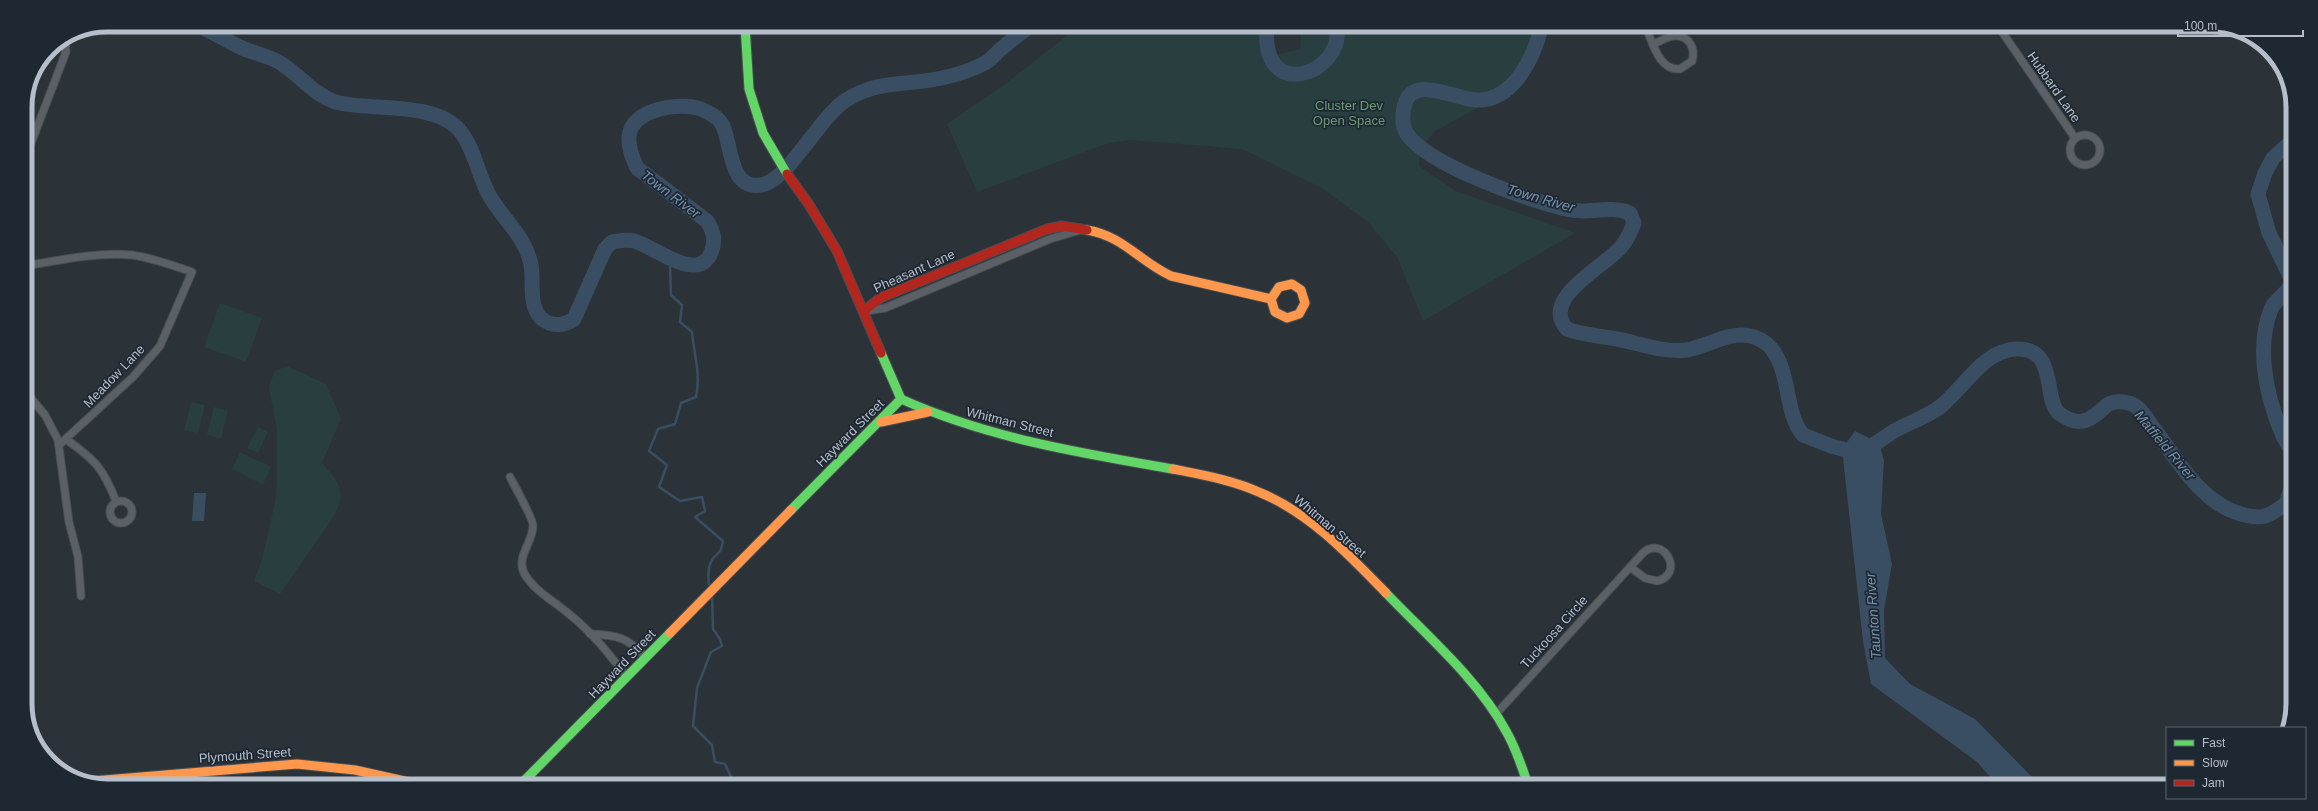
<svg xmlns="http://www.w3.org/2000/svg" width="2318" height="811" viewBox="0 0 2318 811" font-family="Arial,sans-serif">
<style>
.green{fill:#283e3f}
.water{fill:#394d63}
.lines{fill:none;stroke-linecap:round;stroke-linejoin:round}
.stream{stroke:#394d63;stroke-width:2.5}
.river{stroke:#394d63;stroke-width:15}
.street-casing{stroke:#494e53;stroke-width:9}
.fast-casing{stroke:#494e53;stroke-width:11}
.slow-casing{stroke:#494e53;stroke-width:11}
.jam-casing{stroke:#494e53;stroke-width:11}
.street{stroke:#5b6066;stroke-width:7}
.fast{stroke:#63d668;stroke-width:9}
.slow{stroke:#ff974d;stroke-width:9}
.jam{stroke:#b3261e;stroke-width:9}
.labels{text-anchor:middle;dominant-baseline:central;stroke-width:3.5;stroke-linejoin:round;paint-order:stroke}
.street-label{font-size:13px;fill:#b5bec9;stroke:#1e2833}
.park-label{font-size:13px;fill:#6c9a73;stroke:#1e2833}
.water-label{font-size:14px;font-style:italic;fill:#7591ac;stroke:#1e2833}
.rim{fill:none;stroke:#b5bec9;stroke-width:5}
</style>
<rect width="100%" height="100%" fill="#2b3238"/>
<g class="green">
<path d="M 1078,27 L 1256,27 L 1272,56 L 1300,49 L 1301,27 L 1528,28 L 1542,38 L 1537,60 L 1518,86 L 1435,131 L 1419,151 L 1419,166 L 1456,191 L 1575,233 L 1423,321 L 1397,257 L 1367,221 L 1320,187 L 1242,149 L 1131,140 L 1108,143 L 977,192 L 947,124 L 1004,85 Z"/>
<path d="M 220,303 L 262,318 L 246,362 L 204,347 Z"/>
<path d="M 287,366 L 326,384 L 341,419 L 322,463 C 338,481 348,491 334,516 L 280,594 L 254,581 L 262,559 L 275,502 L 277,481 L 277,429 L 270,394 L 269,385 L 275,371 Z"/>
<path d="M 191,402 L 205,405 L 198,433 L 184,430 Z"/>
<path d="M 214,407 L 228,411 L 221,439 L 207,435 Z"/>
<path d="M 258,427 L 268,432 L 258,453 L 247,448 Z"/>
<path d="M 240,452 L 271,467 L 263,485 L 232,469 Z"/>
</g>
<g class="water">
<path d="M 1855,431 L 1879,443 L 1884,460 L 1881,514 L 1892,564 L 1884,610 L 1885,658 L 1910,684 L 1975,719 L 2041,786 L 1998,786 L 1977,762 L 1871,684 L 1863,641 L 1842,449 Z"/>
<path d="M 194,493 L 206,493 L 204,521 L 192,521 Z"/>
</g>
<g class="lines">
<g class="stream">
<path d="M 673,260 L 670,266 L 671,295 L 682,305 L 680,322 L 692,332 C 694,354 701,375 696,397 L 681,403 L 675,424 L 658,429 L 649,451 L 667,465 L 659,487 L 680,501 L 702,497 L 705,511 L 695,517 L 723,541 C 720,556 719,550 712,560 C 707,568 708,581 710,589"/>
<path d="M 712,596 L 713,629 L 720,639 L 722,646 L 711,652 L 697,688 L 693,726 L 712,745 L 715,762 L 725,764 L 734,783"/>
</g>
<g class="river">
<path d="M 197,25 C 212,32 226,40 240,47 C 252,53 266,55 277,61 C 299,73 314,97 340,103 C 375,111 436,101 461,132 C 474,149 478,174 488,193 C 501,218 526,236 531,265 C 534,281 528,305 541,318 C 551,327 564,326 574,319 L 605,249 L 612,242 C 619,241 627,239 634,241 C 654,246 697,284 711,253 C 716,241 714,232 707,221 L 637,168 C 633,159 628,148 629,137 C 630,108 685,100 705,111 C 713,115 719,118 723,126 C 732,146 729,194 765,184 C 790,176 820,117 846,100 C 879,79 907,86 942,78 C 956,75 972,70 985,63 C 991,60 996,53 1001,49 C 1010,41 1019,34 1029,27"/>
<path d="M 1267,27 C 1260,104 1344,74 1337,27"/>
<path d="M 1541,28 C 1534,57 1514,100 1478,100 C 1459,100 1416,76 1406,101 C 1402,111 1401,125 1407,134 C 1429,166 1531,201 1570,210 C 1590,214 1609,205 1630,213 L 1634,223 C 1631,231 1627,240 1621,247 C 1606,266 1539,298 1567,329 C 1582,335 1600,336 1617,339 C 1639,343 1663,353 1686,350 C 1707,347 1728,331 1750,336 C 1757,337 1766,342 1771,348 C 1791,372 1784,412 1803,435 L 1831,446 L 1858,453"/>
<path d="M 2292,280 L 2269,233 L 2258,194 L 2265,173 L 2273,158 L 2293,140"/>
<path d="M 2291,450 C 2288,444 2283,438 2281,431 C 2266,395 2256,347 2271,309 C 2274,300 2287,295 2292,283"/>
<path d="M 1861,452 C 1873,446 1883,438 1894,431 C 1908,423 1924,418 1937,409 C 1963,391 1982,349 2018,349 C 2059,349 2042,402 2060,414 C 2081,429 2092,419 2107,405 C 2115,399 2132,402 2138,408 C 2145,414 2150,424 2155,430 C 2179,462 2201,503 2241,514 C 2248,516 2258,518 2265,516 C 2273,514 2279,508 2286,504 L 2290,491"/>
</g>
<g class="street-casing">
<g id="street">
<path d="M 1646,28 C 1653,43 1659,71 1680,69 L 1692,61 C 1696,49 1689,35 1675,36 C 1668,36 1660,41 1654,44"/>
<path d="M 2000,29 L 2075,138"/>
<circle cx="2085" cy="150" r="15"/>
<path d="M 25,135 L 33,138 L 25,157"/>
<path d="M 33,138 L 66,52 L 65,38"/>
<path d="M 25,266 C 60,260 97,252 132,255 C 153,258 172,265 192,272 L 160,346 L 133,377 L 59,445"/>
<path d="M 866,311 L 885,308 L 1050,239 L 1081,230"/>
<path d="M 25,391 L 45,415 L 58,440 L 69,522 L 78,557 L 81,596"/>
<path d="M 67,440 C 95,460 103,468 116,501"/>
<path d="M 510,477 C 514,485 534,520 533,526 C 533,542 516,557 524,573 C 534,591 554,601 569,614 C 592,632 609,654 627,677"/>
<circle cx="121" cy="512" r="11"/>
<path d="M 590,634 C 617,635 628,637 646,658"/>
<path d="M 1496,714 L 1642,554 C 1663,533 1686,574 1657,581 L 1645,578 L 1630,567"/>
</g>
</g>
<g class="fast-casing">
<g id="fast">
<path d="M 745,26 L 749,89 L 763,133 L 787,174"/>
<path d="M 901,399 C 988,438 1080,453 1173,469"/>
<path d="M 791,510 L 901,399 L 881,353"/>
<path d="M 1386,593 C 1427,636 1477,678 1506,731 C 1516,748 1522,767 1528,785"/>
<path d="M 522,783 L 670,633"/>
</g>
</g>
<g class="slow-casing">
<g id="slow">
<path d="M 1087,230 C 1123,236 1139,261 1171,276 L 1271,299 L 1279,287 L 1292,284 L 1301,290 L 1305,303 L 1299,314 L 1287,318 L 1275,312 L 1271,299"/>
<path d="M 881,422 L 928,412"/>
<path d="M 1173,469 C 1203,475 1233,480 1261,493 C 1311,514 1349,555 1386,593"/>
<path d="M 670,633 L 791,510"/>
<path d="M 80,782 L 297,764 L 355,770 L 409,782"/>
</g>
</g>
<g class="jam-casing">
<g id="jam">
<path d="M 787,174 L 808,203 L 837,251 L 881,353"/>
<path d="M 864,311 L 880,298 L 1047,229 L 1062,226 L 1087,230"/>
</g>
</g>
<use href="#street" class="street"/>
<use href="#fast" class="fast"/>
<use href="#slow" class="slow"/>
<use href="#jam" class="jam"/>
</g>
<g class="labels">
<g class="street-label">
<text transform="translate(2054 87) rotate(55)">Hubbard Lane</text>
<text transform="translate(914 271) rotate(-24)">Pheasant Lane</text>
<text transform="translate(114 376) rotate(-46)">Meadow Lane</text>
<text transform="translate(1010 422) rotate(14)">Whitman Street</text>
<text transform="translate(850 433) rotate(-45)">Hayward Street</text>
<text transform="translate(1330 526) rotate(40)">Whitman Street</text>
<text transform="translate(1554 632) rotate(-48)">Tuckoosa Circle</text>
<text transform="translate(622 664) rotate(-46)">Hayward Street</text>
<text transform="translate(245 755) rotate(-4)">Plymouth Street</text>
</g>
<g class="park-label">
<text x="1349" y="105">Cluster Dev<tspan x="1349" dy="15">Open Space</tspan></text>
</g>
<g class="water-label">
<text transform="translate(671 194) rotate(37)">Town River</text>
<text transform="translate(1541 198) rotate(16)">Town River</text>
<text transform="translate(2165 445) rotate(50)">Matfield River</text>
<text transform="translate(1873 616) rotate(-94)">Taunton River</text>
</g>
</g>
<path d="M0 0H2318V811H0ZM107 32H2211A75 75 0 0 1 2286 107V704A75 75 0 0 1 2211 779H107A75 75 0 0 1 32 704V107A75 75 0 0 1 107 32Z" fill="#1e2833" fill-rule="evenodd"/>
<path class="rim" d="M107 32H2211A75 75 0 0 1 2286 107V704A75 75 0 0 1 2211 779H107A75 75 0 0 1 32 704V107A75 75 0 0 1 107 32Z"/>
<rect x="2166" y="727" width="140" height="72" fill="#1e2833" stroke="#5a646f"/>
<rect x="2174" y="740" width="20" height="6" fill="#63d668" stroke="#5a646f"/>
<text x="2202" y="747" font-size="12" fill="#b5bec9">Fast</text>
<rect x="2174" y="760" width="20" height="6" fill="#ff974d" stroke="#5a646f"/>
<text x="2202" y="767" font-size="12" fill="#b5bec9">Slow</text>
<rect x="2174" y="780" width="20" height="6" fill="#b3261e" stroke="#5a646f"/>
<text x="2202" y="787" font-size="12" fill="#b5bec9">Jam</text>
<path d="M2178 30v6h125v-6" fill="none" stroke="#b5bec9" stroke-width="2"/>
<text x="2184" y="30" font-size="12" fill="#b5bec9" stroke="#1e2833" stroke-width="3" paint-order="stroke">100 m</text>
</svg>
